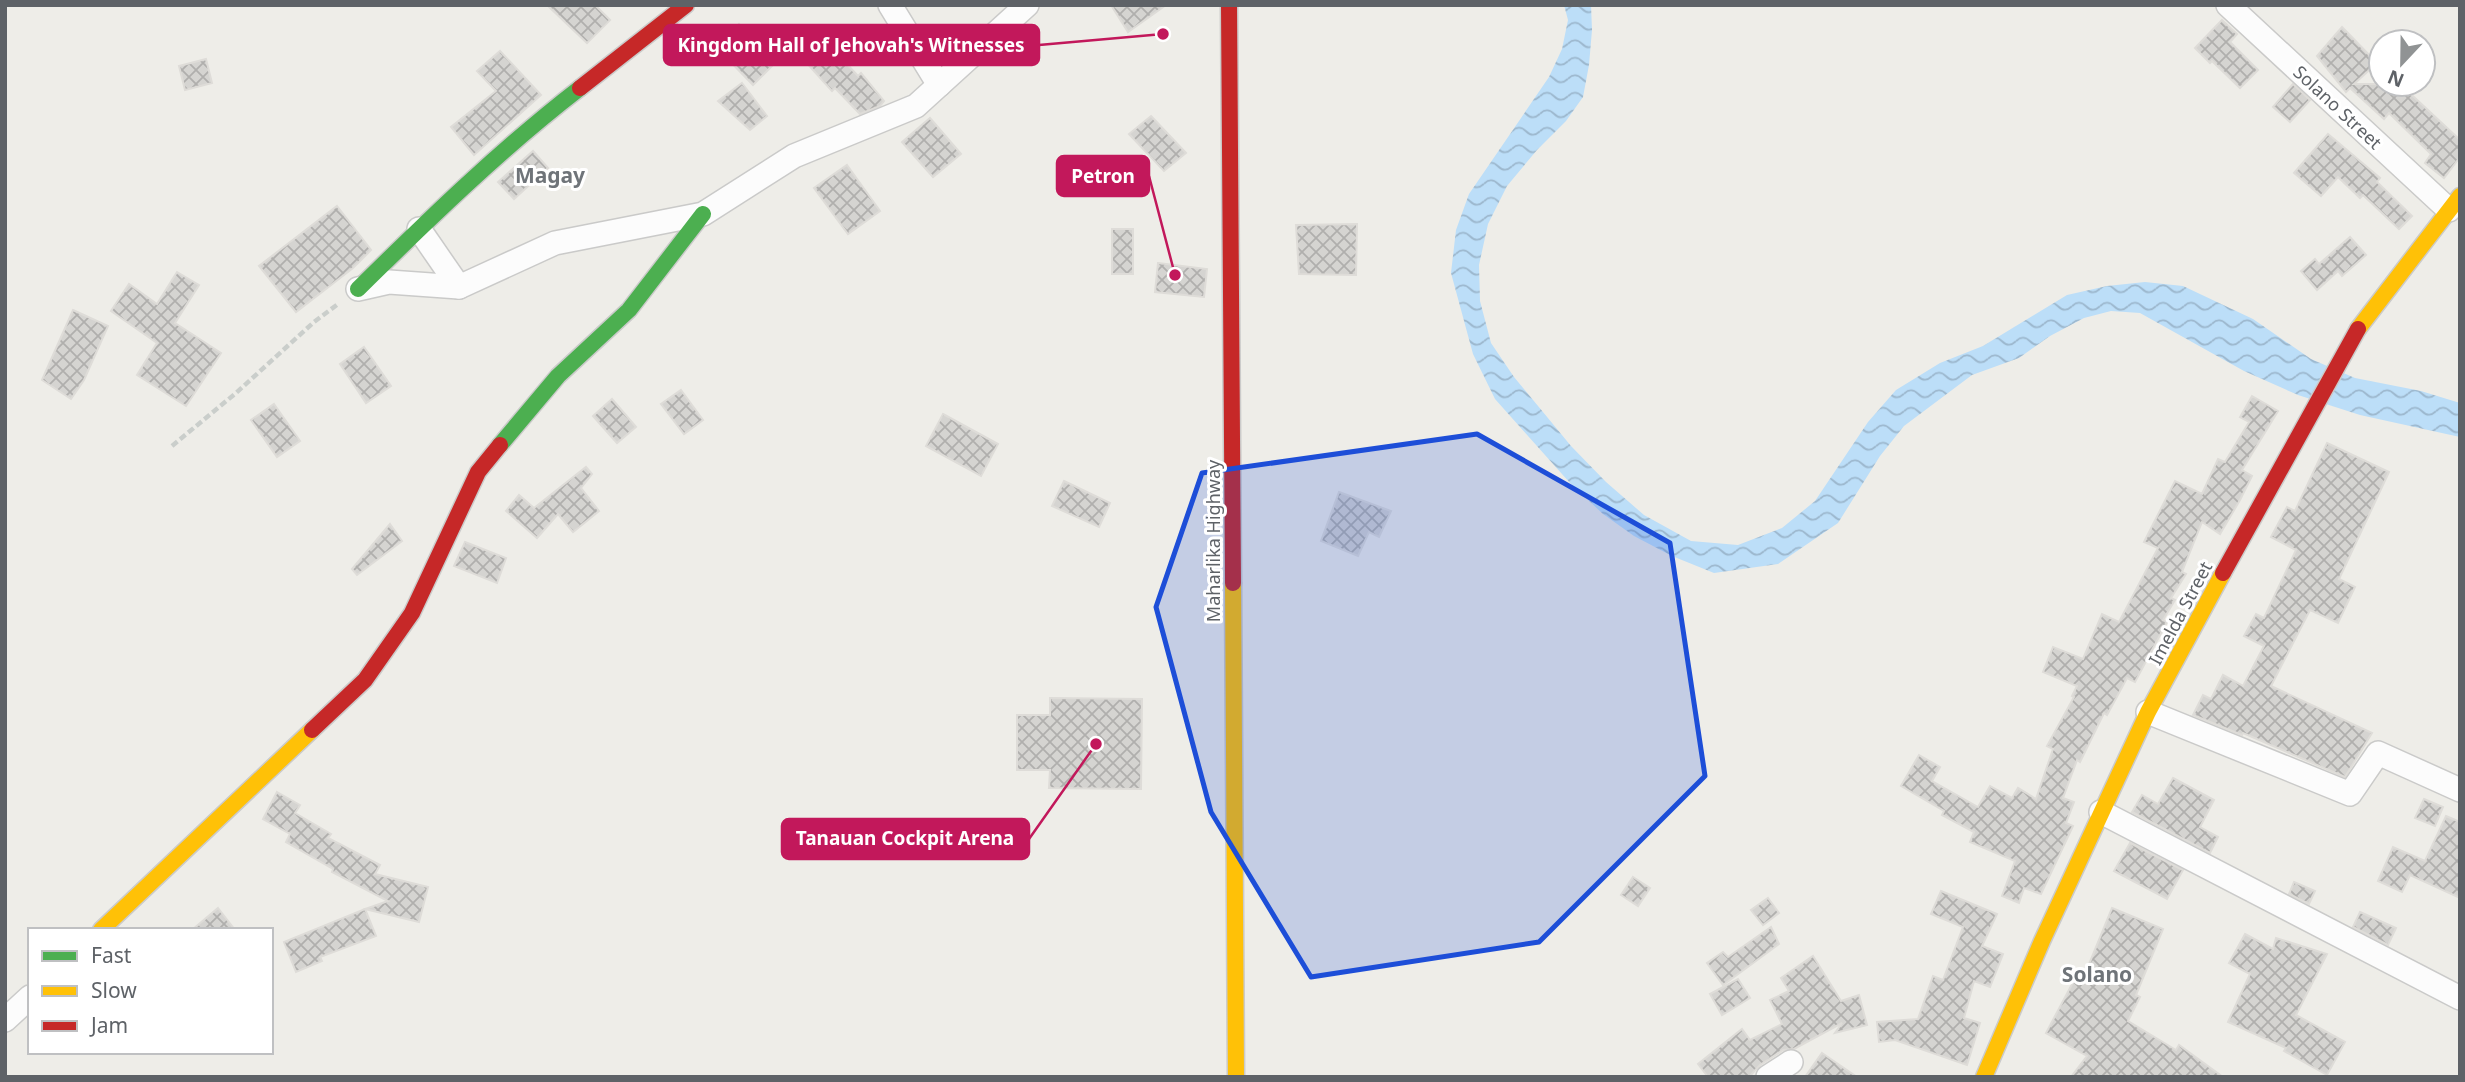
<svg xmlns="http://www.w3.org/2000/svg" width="2465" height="1082" viewBox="0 0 2465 1082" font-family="'Noto Sans',sans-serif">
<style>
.water{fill:url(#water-waves)}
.building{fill:url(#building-cross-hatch);stroke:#dedcd8;stroke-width:2}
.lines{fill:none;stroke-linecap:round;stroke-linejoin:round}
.street-casing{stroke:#cacac9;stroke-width:26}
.fast-casing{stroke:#cbcbca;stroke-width:19}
.slow-casing{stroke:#cbcbca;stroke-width:19}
.jam-casing{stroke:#cbcbca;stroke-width:19}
.path{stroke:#cacecb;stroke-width:4.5;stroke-dasharray:7 3.5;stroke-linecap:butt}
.street{stroke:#fcfcfc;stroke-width:23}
.fast{stroke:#4caf50;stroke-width:16}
.slow{stroke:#ffc107;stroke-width:16}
.jam{stroke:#c62828;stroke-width:16}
.marked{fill:#1d4ed8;fill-opacity:0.2;stroke:#1d4ed8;stroke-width:5;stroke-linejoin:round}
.labels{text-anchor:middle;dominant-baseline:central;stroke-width:6;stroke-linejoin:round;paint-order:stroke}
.street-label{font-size:18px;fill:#5e6267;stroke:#fff}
.quarter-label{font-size:21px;font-weight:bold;fill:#6f7479;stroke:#fff}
.leader{fill:none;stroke:#c2185b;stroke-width:2.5}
.callout-dot{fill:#c2185b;stroke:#fff;stroke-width:2.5}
.callout{fill:#c2185b;stroke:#c2185b;stroke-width:2.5}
.callout-label{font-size:19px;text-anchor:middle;font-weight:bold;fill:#fff}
</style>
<defs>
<pattern id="water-waves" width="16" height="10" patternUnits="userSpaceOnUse" patternTransform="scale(1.75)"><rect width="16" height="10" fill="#bcdef8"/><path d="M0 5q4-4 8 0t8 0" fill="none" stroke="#9cb7cd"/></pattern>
<pattern id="building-cross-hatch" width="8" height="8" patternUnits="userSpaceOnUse" patternTransform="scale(1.75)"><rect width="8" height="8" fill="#d5d4d1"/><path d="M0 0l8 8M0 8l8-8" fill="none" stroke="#b0afad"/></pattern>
</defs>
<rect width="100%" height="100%" fill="#eeede8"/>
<path class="water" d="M 1564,5 L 1591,5 L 1592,30 L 1589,65 L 1583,97 L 1566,121 L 1537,150 L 1507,186 L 1488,224 L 1479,265 L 1480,301 L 1491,343 L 1514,377 L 1571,446 L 1606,482 L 1644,515 L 1691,541 L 1738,545 L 1782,528 L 1815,501 L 1868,422 L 1896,390 L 1940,363 L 1983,346 L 2067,295 L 2107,286 L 2145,282 L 2183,286 L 2253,319 L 2311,359 L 2355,378 L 2421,391 L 2460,403 L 2460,437 L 2360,415 L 2298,395 L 2244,371 L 2140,313 L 2111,311 L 2084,318 L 2050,336 L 2019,358 L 1972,375 L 1904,426 L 1880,456 L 1838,523 L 1778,564 L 1714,573 L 1672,556 L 1634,536 L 1603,514 L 1570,483 L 1495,399 L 1473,354 L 1451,273 L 1456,230 L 1469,194 L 1549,77 L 1562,49 L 1568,20 Z"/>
<g class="building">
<path d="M 547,5 L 595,5 L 610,20 L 587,43 Z"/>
<path d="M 1111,5 L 1166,5 L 1128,32 Z"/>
<path d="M 2222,20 L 2237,34 L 2230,42 L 2258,70 L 2240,88 L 2212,61 L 2210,63 L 2195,48 Z"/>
<path d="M 739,24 L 776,62 L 753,85 L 716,47 Z"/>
<path d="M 2342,27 L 2377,63 L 2354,84 L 2400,84 L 2460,140 L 2460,157 L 2444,178 L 2425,163 L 2431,154 L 2389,113 L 2384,119 L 2350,88 L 2346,92 L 2317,56 Z"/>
<path d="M 816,31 L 858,76 L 861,73 L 884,101 L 880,106 L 860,114 L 835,88 L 832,91 L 795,50 Z"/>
<path d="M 500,51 L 541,95 L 474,155 L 451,127 L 496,91 L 477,71 Z"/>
<path d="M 206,59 L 212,83 L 185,90 L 179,66 Z"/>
<path d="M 742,83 L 767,116 L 750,130 L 718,101 Z"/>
<path d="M 2293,84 L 2310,100 L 2290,122 L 2273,107 Z"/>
<path d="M 1151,116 L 1186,153 L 1164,171 L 1129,134 Z"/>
<path d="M 930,118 L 961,154 L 933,177 L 902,142 Z"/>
<path d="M 2328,134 L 2380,178 L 2377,182 L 2412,216 L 2399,229 L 2363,195 L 2360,198 L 2338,177 L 2321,196 L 2294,173 Z"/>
<path d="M 533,151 L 548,168 L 514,199 L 498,182 Z"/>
<path d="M 847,165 L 880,211 L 848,234 L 814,188 Z"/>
<path d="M 337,206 L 371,250 L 353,268 L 296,312 L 259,266 Z"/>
<path d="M 1357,224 L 1356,275 L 1299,274 L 1296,225 Z"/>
<rect x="1112" y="229" width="21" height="45"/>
<path d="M 2350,237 L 2366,255 L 2342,276 L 2338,271 L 2317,290 L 2301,271 L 2315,259 L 2319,264 Z"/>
<path d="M 1158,263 L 1207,269 L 1204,297 L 1155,292 Z"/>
<path d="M 177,272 L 199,285 L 175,323 L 221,353 L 186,406 L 137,375 L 157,343 L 111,311 L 129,284 L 157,304 Z"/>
<path d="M 73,310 L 108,326 L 84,380 L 71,399 L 42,380 Z"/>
<path d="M 364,347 L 391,386 L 366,403 L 340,364 Z"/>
<path d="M 681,390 L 703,420 L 684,434 L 661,404 Z"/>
<path d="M 2252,396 L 2278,411 L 2242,470 L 2252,476 L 2240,500 L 2220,534 L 2202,522 L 2182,572 L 2186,574 L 2171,598 L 2175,600 L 2163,620 L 2167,622 L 2135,682 L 2127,678 L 2107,715 L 2104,713 L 2080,762 L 2077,760 L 2063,798 L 2074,802 L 2066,823 L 2073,826 L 2041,894 L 2024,888 L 2019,903 L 2002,896 L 2015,861 L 1970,842 L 1974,832 L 1942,815 L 1944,811 L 1901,786 L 1919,755 L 1940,767 L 1932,781 L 1978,807 L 1990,786 L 2012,798 L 2018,788 L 2036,799 L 2053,749 L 2047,746 L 2074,697 L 2072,696 L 2077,686 L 2043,672 L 2053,647 L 2083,659 L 2102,614 L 2119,622 L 2158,548 L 2144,542 L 2175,481 L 2202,494 L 2218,459 L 2225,462 L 2249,422 L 2240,417 Z"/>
<path d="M 612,399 L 636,427 L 617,443 L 593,416 Z"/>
<path d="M 274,404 L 300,441 L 277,457 L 251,420 Z"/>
<path d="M 943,414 L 998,444 L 981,476 L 926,446 Z"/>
<path d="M 2327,443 L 2389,472 L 2339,579 L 2355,587 L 2338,623 L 2310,610 L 2271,686 L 2372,733 L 2345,777 L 2243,733 L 2242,735 L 2193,715 L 2203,695 L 2211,699 L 2223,675 L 2243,686 L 2264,646 L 2244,636 L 2256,614 L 2264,618 L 2296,550 L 2271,537 L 2287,507 L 2295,511 Z"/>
<path d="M 586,467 L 592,474 L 581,488 L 599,511 L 573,532 L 558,514 L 537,538 L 506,511 L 519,495 L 534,508 Z"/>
<path d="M 1064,481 L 1110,503 L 1099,527 L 1052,506 Z"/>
<path d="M 1339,492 L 1391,511 L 1379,537 L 1369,532 L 1358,556 L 1321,541 Z"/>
<path d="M 390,524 L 402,541 L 357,575 L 352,569 Z"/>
<path d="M 465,542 L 506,558 L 497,583 L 454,566 Z"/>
<path d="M 1050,698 L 1142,699 L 1141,789 L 1049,788 L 1050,770 L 1017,770 L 1017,715 L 1050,715 Z"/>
<path d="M 2173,778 L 2214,800 L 2200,827 L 2218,837 L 2210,853 L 2132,812 L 2142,795 L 2158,804 Z"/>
<path d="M 277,792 L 300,805 L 295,813 L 331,834 L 328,838 L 380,865 L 375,874 L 428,887 L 419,922 L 365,909 L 388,901 L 332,872 L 333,869 L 286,842 L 290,834 L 263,819 Z"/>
<path d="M 2424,799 L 2443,807 L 2435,826 L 2415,818 Z"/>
<path d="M 2446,816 L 2460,822 L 2460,898 L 2410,875 L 2402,892 L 2378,881 L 2393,847 L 2425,861 Z"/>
<path d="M 2130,843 L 2183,870 L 2167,899 L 2114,871 Z"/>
<path d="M 1633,877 L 1650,888 L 1638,906 L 1621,895 Z"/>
<path d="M 2294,882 L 2315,891 L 2309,904 L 2289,894 Z"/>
<path d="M 1941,891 L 1997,914 L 1982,946 L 2003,954 L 1990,987 L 1974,981 L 1964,1018 L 1980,1023 L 1967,1065 L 1895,1040 L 1879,1042 L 1877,1022 L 1918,1019 L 1933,976 L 1943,980 L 1963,927 L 1931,914 Z"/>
<path d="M 1768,898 L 1779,913 L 1763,925 L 1751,910 Z"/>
<path d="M 218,908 L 235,930 L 192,930 Z"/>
<path d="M 2112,908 L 2163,929 L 2136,995 L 2140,997 L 2128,1021 L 2176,1050 L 2179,1045 L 2223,1077 L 2071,1077 L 2087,1056 L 2046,1033 L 2079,971 L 2085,974 Z"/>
<path d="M 365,909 L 376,936 L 320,957 L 322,961 L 296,972 L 284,942 Z"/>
<path d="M 2360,912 L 2396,928 L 2388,945 L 2353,927 Z"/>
<path d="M 1771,927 L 1779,944 L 1723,985 L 1707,963 L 1723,952 L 1728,957 Z"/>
<path d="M 2245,934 L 2273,949 L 2276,938 L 2327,954 L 2296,1015 L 2345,1042 L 2327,1075 L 2284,1051 L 2286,1048 L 2228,1022 L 2250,974 L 2229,963 Z"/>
<path d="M 1813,956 L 1841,1001 L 1859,995 L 1867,1025 L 1835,1033 L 1842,1023 L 1794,1049 L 1783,1050 L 1760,1065 L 1749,1077 L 1708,1077 L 1698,1064 L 1742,1029 L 1750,1040 L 1782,1024 L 1770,1000 L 1789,991 L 1781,978 Z"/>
<path d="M 1738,979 L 1750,998 L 1722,1015 L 1710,994 Z"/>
<path d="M 1822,1053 L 1857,1077 L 1805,1077 Z"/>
</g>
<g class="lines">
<g class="street-casing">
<g id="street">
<path d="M 890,5 L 939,85"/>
<path d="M 2228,5 L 2449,210"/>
<path d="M 419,229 L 459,287"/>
<path d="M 358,289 L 389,282 L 459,287 L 555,243 L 703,214 L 794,156 L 916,106 L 1027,5"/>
<path d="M 2148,712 L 2350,794 L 2378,753 L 2460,790"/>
<path d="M 2101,812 L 2460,998"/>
<path d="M 5,1020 L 30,997"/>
<path d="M 1768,1077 L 1791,1062"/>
</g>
</g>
<g class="fast-casing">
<g id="fast">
<path d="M 358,289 C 429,219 501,149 580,88"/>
<path d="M 500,445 L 558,376 L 629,310 L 703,214"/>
</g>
</g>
<g class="slow-casing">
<g id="slow">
<path d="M 2358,329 L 2460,196"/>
<path d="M 1233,583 L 1236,1077"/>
<path d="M 101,930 L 312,730"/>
<path d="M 1984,1077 L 2042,941 L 2148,712 L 2223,573"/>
</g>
</g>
<g class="jam-casing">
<g id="jam">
<path d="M 1229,5 L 1233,583"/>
<path d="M 580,88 L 686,5"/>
<path d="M 2223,573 L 2358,329"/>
<path d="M 312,730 L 365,680 L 412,613 L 478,472 L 500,445"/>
</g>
</g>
<path class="path" d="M 172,446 L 236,393 L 314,322 L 338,304"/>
<use href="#street" class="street"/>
<use href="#fast" class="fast"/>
<use href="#slow" class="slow"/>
<use href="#jam" class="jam"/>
</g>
<path class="marked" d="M 1477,434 L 1670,543 L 1705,776 L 1539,942 L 1311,977 L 1211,812 L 1156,607 L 1202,473 Z"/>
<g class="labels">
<g class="street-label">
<text transform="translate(2338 107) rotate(43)">Solano Street</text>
<text transform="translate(1213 541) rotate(-90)">Maharlika Highway</text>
<text transform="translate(2180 613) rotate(-62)">Imelda Street</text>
</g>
<g class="quarter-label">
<text x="550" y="175">Magay</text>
<text x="2097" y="974">Solano</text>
</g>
</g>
<path class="leader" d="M1163 34L1039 45M1175 275L1149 176M1096 744L1029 839"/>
<g class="callout-dot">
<circle cx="1163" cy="34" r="7"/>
<circle cx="1175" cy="275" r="7"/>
<circle cx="1096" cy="744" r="7"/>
</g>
<g class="callout">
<rect x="664" y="25" width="375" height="40" rx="7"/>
<rect x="1057" y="156" width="92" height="40" rx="7"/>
<rect x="782" y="819" width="247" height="40" rx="7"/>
</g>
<g class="callout-label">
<text x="851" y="52">Kingdom Hall of Jehovah's Witnesses</text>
<text x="1103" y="183">Petron</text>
<text x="905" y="845">Tanauan Cockpit Arena</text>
</g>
<rect width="2465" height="1082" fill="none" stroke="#5e6267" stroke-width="14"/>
<rect x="28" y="928" width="245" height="126" fill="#ffffff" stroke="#bfc0c2" stroke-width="2"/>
<rect x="42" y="951" width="35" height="10" fill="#4caf50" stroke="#bfc0c2" stroke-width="2"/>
<text x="91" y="963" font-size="21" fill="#5e6267">Fast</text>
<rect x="42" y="986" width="35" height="10" fill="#ffc107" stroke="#bfc0c2" stroke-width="2"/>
<text x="91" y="998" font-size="21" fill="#5e6267">Slow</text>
<rect x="42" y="1021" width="35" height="10" fill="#c62828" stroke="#bfc0c2" stroke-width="2"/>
<text x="91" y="1033" font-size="21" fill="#5e6267">Jam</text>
<g transform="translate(2402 63) rotate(202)"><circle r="33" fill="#ffffff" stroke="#bfc0c2" stroke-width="2"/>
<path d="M0-5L12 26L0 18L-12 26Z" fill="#909394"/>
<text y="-10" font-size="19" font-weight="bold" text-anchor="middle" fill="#5e6267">N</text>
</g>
</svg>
